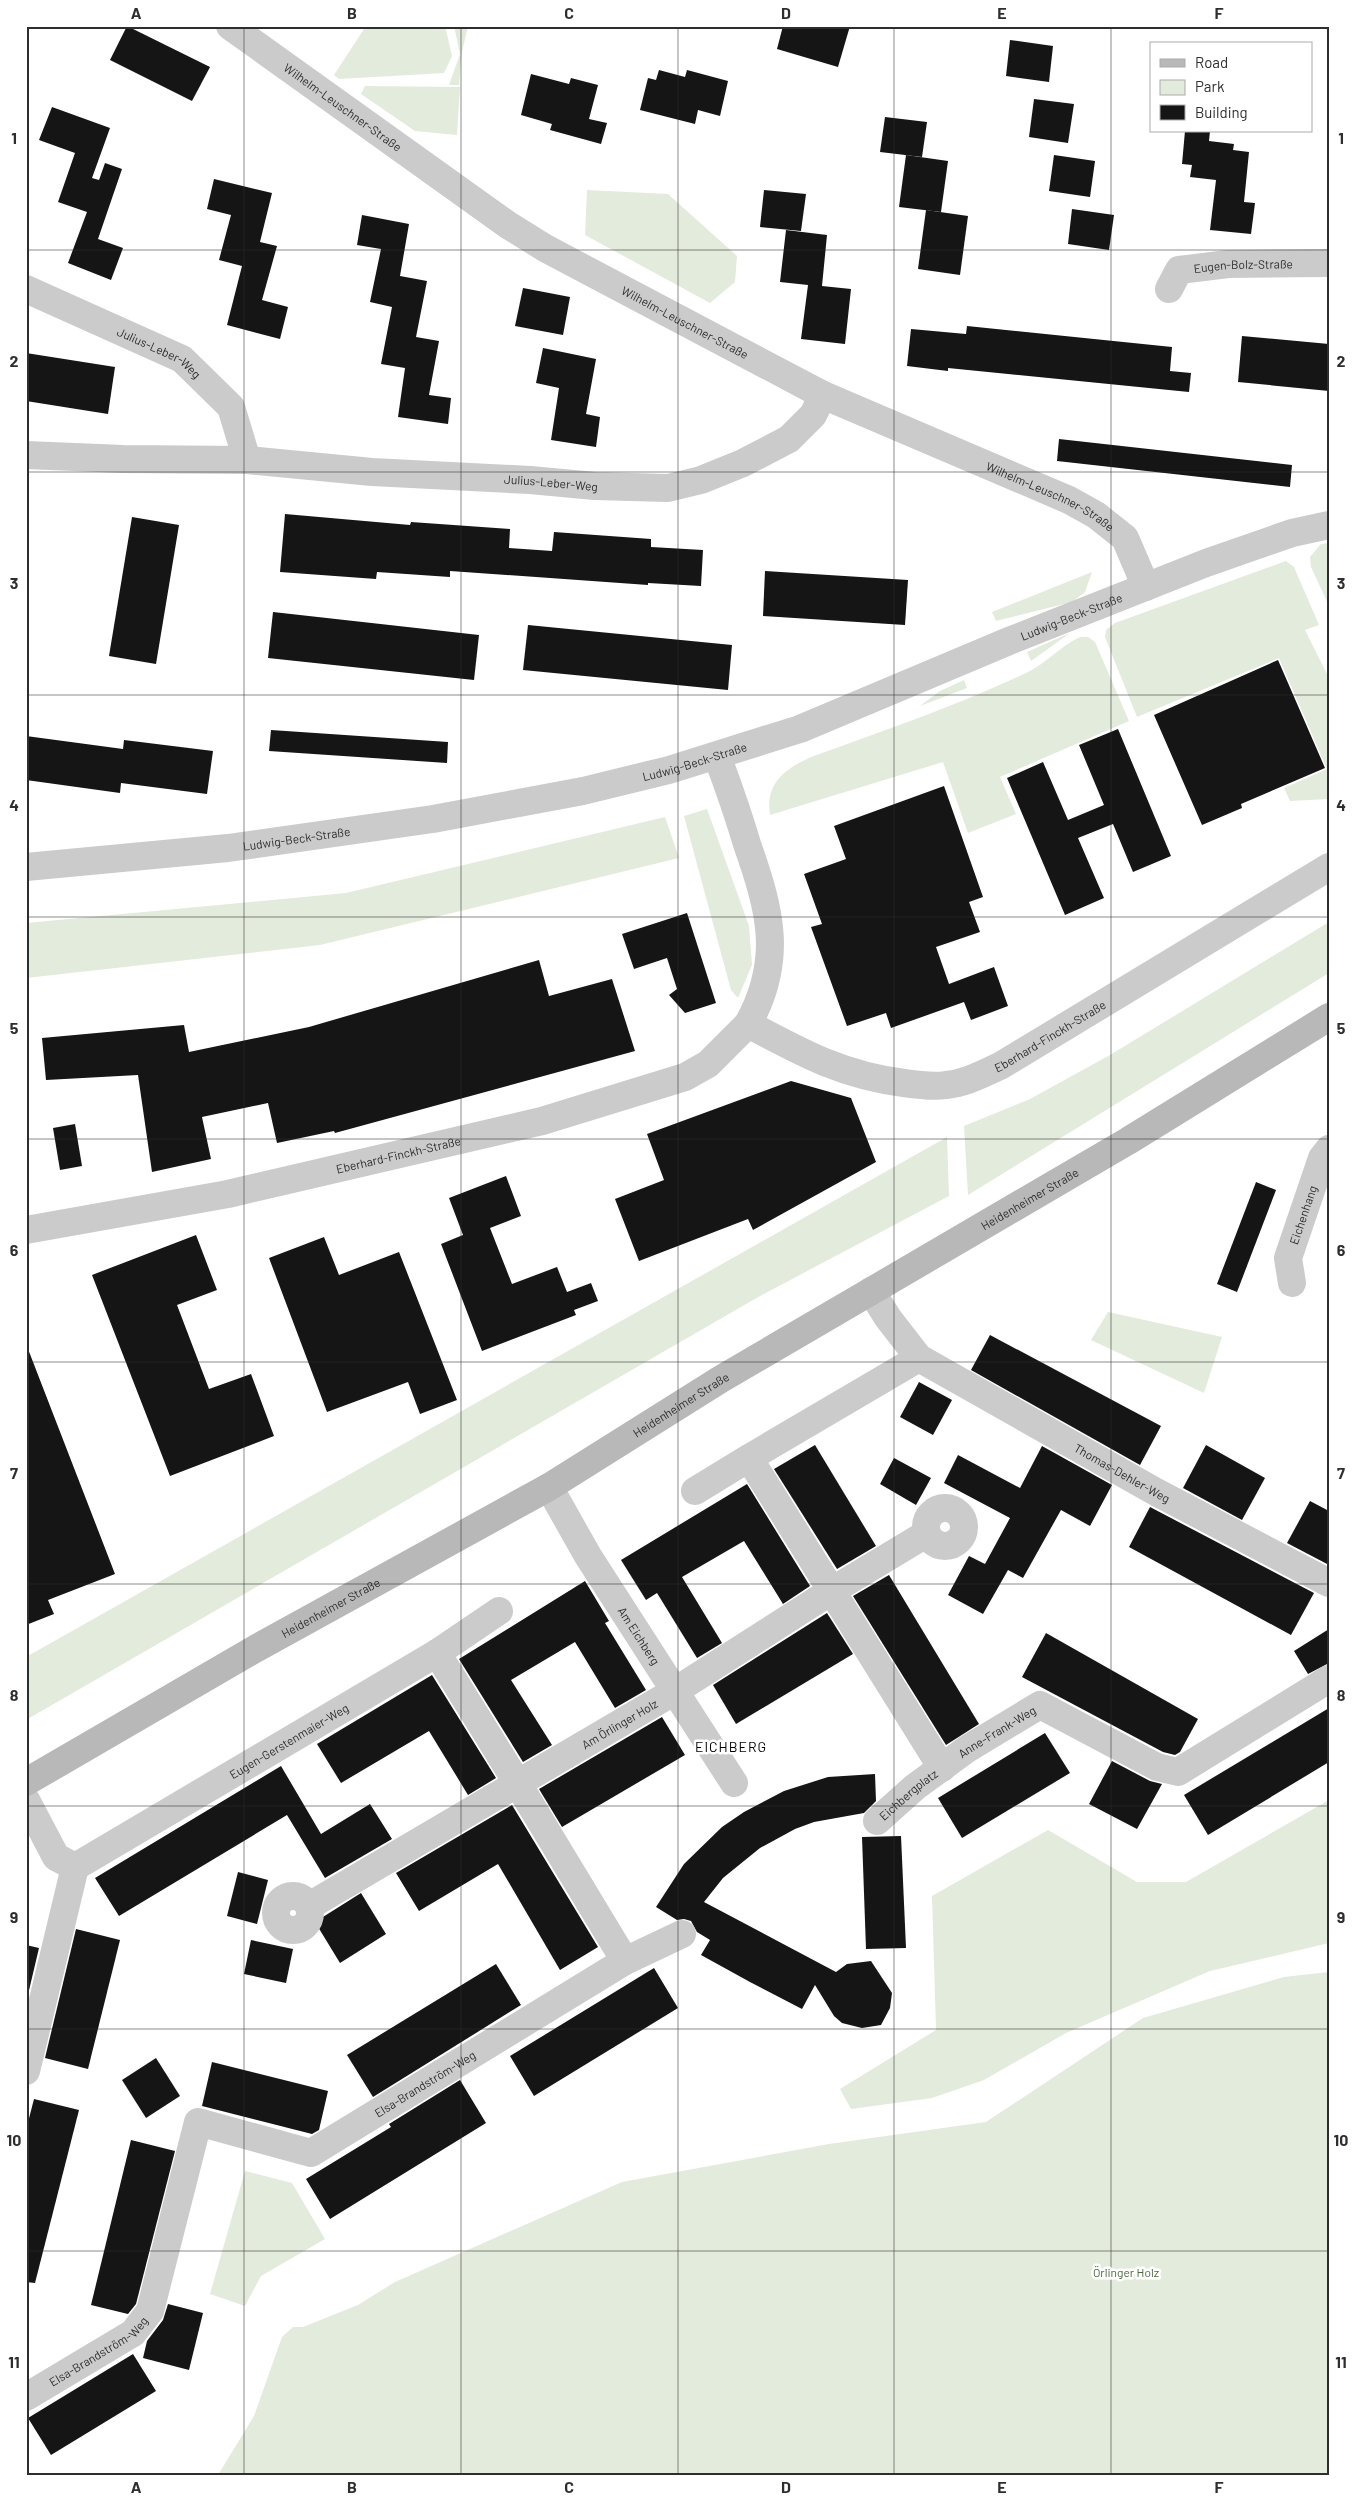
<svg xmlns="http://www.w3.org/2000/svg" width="1355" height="2501" viewBox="0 0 1355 2501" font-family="Barlow,sans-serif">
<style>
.green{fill:#e3ebdc}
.building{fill:#151515}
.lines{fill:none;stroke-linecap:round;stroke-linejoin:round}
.street{stroke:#cbcbcb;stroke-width:28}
.secondary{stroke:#b8b8b8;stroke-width:28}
.grid{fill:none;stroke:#2e2e2e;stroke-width:1;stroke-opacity:0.55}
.labels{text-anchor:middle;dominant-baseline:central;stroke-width:5;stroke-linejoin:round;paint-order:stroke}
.street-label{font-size:12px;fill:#2e2e2e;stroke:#fff}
.park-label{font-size:12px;fill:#4d683d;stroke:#fff}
.neighbourhood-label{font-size:14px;letter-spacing:1px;fill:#000;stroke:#fff}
.neatline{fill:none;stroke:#2e2e2e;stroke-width:2}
.grid-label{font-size:16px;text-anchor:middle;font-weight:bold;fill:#2e2e2e}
</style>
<rect width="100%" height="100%" fill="#fff"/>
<g class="green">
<path d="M 366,26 L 445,26 L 452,56 L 444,73 L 339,79 L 334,75 Z"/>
<path d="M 454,26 L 468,26 L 462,52 L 459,85 L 449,85 L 460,54 Z"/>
<path d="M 365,86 L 460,87 L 457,135 L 415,131 L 361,94 Z"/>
<path d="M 587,190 L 668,194 L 737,256 L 735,282 L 710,303 L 585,235 Z"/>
<path d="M 1329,543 L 1329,606 L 1311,567 L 1310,557 L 1321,544 Z"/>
<path d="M 1286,561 L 1294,567 L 1319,625 L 1305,630 L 1329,678 L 1329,799 L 1290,801 L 1284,788 L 1327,769 L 1279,658 L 1137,717 L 1105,637 L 1106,630 L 1115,623 Z"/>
<path d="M 1092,572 L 1085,592 L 1072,602 L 996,621 L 992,612 Z"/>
<path d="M 1070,633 L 1031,661 L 1027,652 Z"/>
<path d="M 1080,637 L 1088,637 L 1095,642 L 1129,721 L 1000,777 L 1016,814 L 968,833 L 943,762 L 770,815 C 765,783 785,769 811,757 C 883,731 956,706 1026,673 C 1046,664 1060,646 1080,637 Z"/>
<path d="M 964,680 L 967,688 L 920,706 L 940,691 Z"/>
<path d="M 707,809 L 749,926 L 752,965 L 738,998 L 731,990 L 684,816 Z"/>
<path d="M 665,817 L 679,858 L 320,945 L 26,978 L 26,923 L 346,893 Z"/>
<path d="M 1329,922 L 1329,973 L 968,1195 L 964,1126 L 1030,1099 L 1110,1055 Z"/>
<path d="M 947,1137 L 949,1196 L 760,1296 L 26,1720 L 26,1657 Z"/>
<path d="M 1108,1312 L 1222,1337 L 1204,1393 L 1091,1340 Z"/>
<path d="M 1329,1800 L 1329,1943 L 1210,1971 L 1066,2033 L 984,2080 L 932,2098 L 851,2109 L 840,2089 L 936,2030 L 932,1896 L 1048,1830 L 1137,1882 L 1186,1882 Z"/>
<path d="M 1329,1972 L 1329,2475 L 218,2475 L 254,2416 L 282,2337 L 293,2327 L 303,2327 L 358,2305 L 395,2282 L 622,2182 L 829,2144 L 986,2122 L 1143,2018 L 1284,1977 Z"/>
<path d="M 245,2171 L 292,2183 L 325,2239 L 261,2276 L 245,2306 L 210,2294 Z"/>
</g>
<g class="building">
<path d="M 127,26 L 210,67 L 192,101 L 110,60 Z"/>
<path d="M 783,26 L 850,26 L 838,67 L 777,49 Z"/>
<path d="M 1010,40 L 1053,46 L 1049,82 L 1006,76 Z"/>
<path d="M 659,70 L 685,77 L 687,70 L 728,81 L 720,116 L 698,110 L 695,124 L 640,110 L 648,78 L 656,80 Z"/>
<path d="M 531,74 L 569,84 L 571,78 L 598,85 L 589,119 L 607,123 L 601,144 L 550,130 L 552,124 L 521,115 Z"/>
<path d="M 1034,99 L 1074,104 L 1068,143 L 1029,137 Z"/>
<path d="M 52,107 L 110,128 L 92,178 L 99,180 L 105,163 L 122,169 L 98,239 L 123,248 L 111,280 L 68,263 L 87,212 L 58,202 L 75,153 L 39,140 Z"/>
<path d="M 885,117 L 927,122 L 922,157 L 880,152 Z"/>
<path d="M 1185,131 L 1210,131 L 1209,141 L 1234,144 L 1233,150 L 1249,152 L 1244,202 L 1255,203 L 1251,234 L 1210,230 L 1216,180 L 1190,177 L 1192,165 L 1182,164 Z"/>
<path d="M 906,155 L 948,161 L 941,212 L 899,207 Z"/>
<path d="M 1054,155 L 1095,161 L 1090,197 L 1049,191 Z"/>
<path d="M 214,179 L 272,193 L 260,242 L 277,246 L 262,300 L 288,307 L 280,339 L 227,325 L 242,266 L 219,260 L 231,215 L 207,209 Z"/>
<path d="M 764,190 L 806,194 L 801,231 L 760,227 Z"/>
<path d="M 1072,209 L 1114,215 L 1109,250 L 1068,244 Z"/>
<path d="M 926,210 L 968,216 L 960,275 L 918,269 Z"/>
<path d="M 362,215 L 409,224 L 400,276 L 427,281 L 416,337 L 439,341 L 429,395 L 451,398 L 448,424 L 398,417 L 405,368 L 381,364 L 392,307 L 370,302 L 381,249 L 357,245 Z"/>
<path d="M 786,230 L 827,235 L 822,286 L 851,289 L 845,344 L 801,339 L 808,285 L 780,282 Z"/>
<path d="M 523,288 L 570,297 L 563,335 L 515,326 Z"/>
<path d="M 967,326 L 1172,347 L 1170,371 L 1191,373 L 1189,392 L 948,368 L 948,371 L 907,366 L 911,329 L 966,334 Z"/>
<path d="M 1242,336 L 1329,344 L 1329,391 L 1238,382 Z"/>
<path d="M 543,348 L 596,359 L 586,414 L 600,417 L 596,447 L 551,440 L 559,388 L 536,383 Z"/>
<path d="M 26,353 L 115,367 L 108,414 L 26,401 Z"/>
<path d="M 1059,439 L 1292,465 L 1290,487 L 1057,461 Z"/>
<path d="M 285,514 L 410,525 L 411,522 L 510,529 L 509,548 L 552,551 L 554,532 L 651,539 L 651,547 L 703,550 L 701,586 L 648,583 L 648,585 L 450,571 L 450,577 L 377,572 L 376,579 L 280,572 Z"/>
<path d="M 132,517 L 179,525 L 156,664 L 109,656 Z"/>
<path d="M 765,571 L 908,580 L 905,625 L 763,616 Z"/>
<path d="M 273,612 L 479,635 L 474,680 L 268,658 Z"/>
<path d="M 528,625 L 732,645 L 728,690 L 523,670 Z"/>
<path d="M 1278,660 L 1325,768 L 1241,804 L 1242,808 L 1202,825 L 1154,715 Z"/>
<path d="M 1118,729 L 1171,856 L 1133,872 L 1113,824 L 1078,838 L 1104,898 L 1065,915 L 1007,778 L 1043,762 L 1068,820 L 1104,805 L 1079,745 Z"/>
<path d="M 271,730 L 448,742 L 447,763 L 269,751 Z"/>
<path d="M 26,736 L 123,749 L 124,740 L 213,751 L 207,794 L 121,783 L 120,793 L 26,780 Z"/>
<path d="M 944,786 L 983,897 L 969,902 L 980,932 L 936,947 L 949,984 L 994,967 L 1008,1006 L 971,1020 L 964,1002 L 891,1028 L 886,1013 L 847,1026 L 811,927 L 822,924 L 804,874 L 846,859 L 834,826 Z"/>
<path d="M 687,913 L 716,1003 L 685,1013 L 669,995 L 677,989 L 667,958 L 634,969 L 622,934 Z"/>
<path d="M 539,960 L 549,996 L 612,979 L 635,1051 L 335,1133 L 334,1131 L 277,1143 L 268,1103 L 202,1117 L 211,1159 L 152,1172 L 138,1075 L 46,1080 L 42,1038 L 184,1025 L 189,1052 L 309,1027 Z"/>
<path d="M 791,1081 L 851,1098 L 876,1162 L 753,1230 L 748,1219 L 639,1261 L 615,1199 L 664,1180 L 647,1134 Z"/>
<path d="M 75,1124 L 82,1166 L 60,1170 L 53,1128 Z"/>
<path d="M 506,1176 L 521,1216 L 490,1228 L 512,1284 L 557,1267 L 567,1292 L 591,1283 L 598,1301 L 574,1310 L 576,1315 L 482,1351 L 441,1244 L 463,1235 L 449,1198 Z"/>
<path d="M 1256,1182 L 1276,1190 L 1237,1292 L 1217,1284 Z"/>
<path d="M 196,1235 L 217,1290 L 177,1305 L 209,1389 L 251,1374 L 274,1436 L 170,1476 L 92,1275 Z"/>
<path d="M 324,1237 L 339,1275 L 399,1252 L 457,1400 L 420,1414 L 408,1382 L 327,1412 L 269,1258 Z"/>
<path d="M 990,1335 L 1161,1426 L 1140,1465 L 971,1370 Z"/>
<path d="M 28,1349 L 115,1574 L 48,1600 L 54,1614 L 26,1625 Z"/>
<path d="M 919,1382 L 952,1400 L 933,1435 L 900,1417 Z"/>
<path d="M 815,1445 L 876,1546 L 837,1569 L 774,1469 Z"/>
<path d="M 1206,1445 L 1265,1478 L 1242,1520 L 1183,1488 Z"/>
<path d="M 1042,1446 L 1112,1485 L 1090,1526 L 1061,1510 L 1023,1578 L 1008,1570 L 983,1614 L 948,1595 L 969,1556 L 985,1564 L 1010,1518 L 944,1483 L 958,1455 L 1020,1488 Z"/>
<path d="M 894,1458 L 931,1478 L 916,1505 L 880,1484 Z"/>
<path d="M 747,1484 L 810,1586 L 783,1604 L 744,1541 L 682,1577 L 722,1643 L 697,1658 L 657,1593 L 646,1600 L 621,1560 Z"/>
<path d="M 1310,1501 L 1329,1511 L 1329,1565 L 1287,1543 Z"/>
<path d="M 1150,1507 L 1314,1593 L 1291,1635 L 1129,1547 Z"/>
<path d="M 889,1575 L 979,1724 L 946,1745 L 853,1596 Z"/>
<path d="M 585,1581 L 609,1621 L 605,1623 L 646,1690 L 615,1708 L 575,1642 L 511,1680 L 552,1745 L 523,1762 L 459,1659 Z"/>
<path d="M 827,1613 L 853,1654 L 736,1724 L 713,1685 Z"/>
<path d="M 1329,1629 L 1329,1663 L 1308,1674 L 1294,1651 Z"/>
<path d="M 1046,1633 L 1198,1719 L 1180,1752 L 1175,1755 L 1163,1752 L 1022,1677 Z"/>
<path d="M 432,1675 L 496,1778 L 468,1795 L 429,1731 L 341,1783 L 317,1744 Z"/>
<path d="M 1329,1708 L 1329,1762 L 1208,1835 L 1184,1795 Z"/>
<path d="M 662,1717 L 685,1755 L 562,1827 L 539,1789 Z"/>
<path d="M 1045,1733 L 1070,1773 L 962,1838 L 938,1798 Z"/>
<path d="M 1112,1761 L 1150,1781 L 1162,1784 L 1137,1829 L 1089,1804 Z"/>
<path d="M 281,1766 L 321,1834 L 370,1804 L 392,1839 L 325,1878 L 287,1815 L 119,1916 L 95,1878 Z"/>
<path d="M 875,1774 L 876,1801 L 864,1813 L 814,1822 L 795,1829 L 760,1848 L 723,1878 L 704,1902 L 836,1972 L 847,1964 L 871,1961 L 892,1993 L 890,2008 L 881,2025 L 862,2028 L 842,2023 L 834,2016 L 815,1985 L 802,2009 L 750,1982 L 701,1955 L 710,1940 L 697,1932 L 691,1921 L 684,1919 L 677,1920 L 656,1907 L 684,1864 L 722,1827 L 744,1812 L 784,1791 L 828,1777 Z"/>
<path d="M 512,1805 L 598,1947 L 560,1970 L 498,1864 L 419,1911 L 396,1873 Z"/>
<path d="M 901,1836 L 906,1948 L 866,1949 L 862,1837 Z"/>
<path d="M 238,1872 L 268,1880 L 257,1924 L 227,1916 Z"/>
<path d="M 361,1893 L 386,1934 L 340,1963 L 315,1922 Z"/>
<path d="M 76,1929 L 120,1940 L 88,2069 L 45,2058 Z"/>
<path d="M 251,1940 L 293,1949 L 286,1983 L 244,1974 Z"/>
<path d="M 26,1945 L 39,1948 L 26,2003 Z"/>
<path d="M 496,1964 L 521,2005 L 373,2097 L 347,2055 Z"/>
<path d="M 654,1968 L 678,2008 L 534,2096 L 510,2056 Z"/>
<path d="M 156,2058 L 180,2096 L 146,2118 L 122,2080 Z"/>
<path d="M 212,2062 L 328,2091 L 319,2130 L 312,2134 L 202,2106 Z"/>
<path d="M 460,2080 L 486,2123 L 330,2219 L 306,2179 L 391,2127 L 389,2124 Z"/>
<path d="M 34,2099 L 79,2110 L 35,2283 L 26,2282 L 26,2130 Z"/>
<path d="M 131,2140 L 175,2151 L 136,2304 L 128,2314 L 91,2305 Z"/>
<path d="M 168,2304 L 203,2313 L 189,2370 L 143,2358 L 147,2341 L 163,2320 Z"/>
<path d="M 133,2354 L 156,2391 L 51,2455 L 28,2418 Z"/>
</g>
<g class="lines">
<g class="street">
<path id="s1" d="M 230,26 L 508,225 L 545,248 L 823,395 L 1069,500 L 1096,515 L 1125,538 L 1146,587"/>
<path id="s2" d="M 26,289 L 182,359 L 231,407 L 247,460"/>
<path id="s3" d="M 1169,289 L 1179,270 L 1228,264 L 1329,263"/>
<path id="s4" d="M 26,455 L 123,459 L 247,460 L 372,472 L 530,480 L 595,486 L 668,488 L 701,480 L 743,463 L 789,439 L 813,415 L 823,395"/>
<path d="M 717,756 C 728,785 738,814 747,844 C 770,910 784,959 748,1024"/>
<path id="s5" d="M 26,867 L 228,848 L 433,819 L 583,791 L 669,770 L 800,729 L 1009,641 L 1206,563 L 1292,533 L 1329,525"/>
<path id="s6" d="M 26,1230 L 228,1194 L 542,1121 L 685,1077 L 708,1064 L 748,1024 C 802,1053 842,1075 904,1083 C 918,1085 933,1087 946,1085 C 966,1083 982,1074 1000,1066 L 1329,867"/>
<path id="s7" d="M 1292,1283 L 1288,1258 L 1322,1158 L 1329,1149"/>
<path id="s8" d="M 871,1291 L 888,1318 L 919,1358 L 1156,1492 L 1329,1583"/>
<path d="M 919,1358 L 749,1458 L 942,1768"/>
<path id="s9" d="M 549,1487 L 588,1556 L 734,1783"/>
<path d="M 695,1491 L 749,1458"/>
<circle cx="945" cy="1527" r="19"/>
<path d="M 437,1653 L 518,1784 L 625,1961"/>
<path d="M 26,1800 L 56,1857 L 75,1867"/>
<path id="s10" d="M 877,1821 L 915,1787 L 967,1749 L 1040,1705 L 1157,1767 L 1178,1772 L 1329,1679"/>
<circle cx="293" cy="1913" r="17"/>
<path id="s11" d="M 309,1906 L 675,1691 L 833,1590 L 926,1534"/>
<path id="s12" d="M 26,2071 L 75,1867 L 437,1653 L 499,1611"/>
<path id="s13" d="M 26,2397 L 133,2333 L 150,2311 L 198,2122 L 311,2153 L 625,1961 L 682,1934"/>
</g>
<path class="secondary" id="s14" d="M 26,1782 L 255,1649 L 549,1487 L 721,1379 L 1128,1141 L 1329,1017"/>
</g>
<path class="grid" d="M 244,26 L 244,2475M 461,26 L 461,2475M 678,26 L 678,2475M 894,26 L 894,2475M 1111,26 L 1111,2475M 26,250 L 1329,250M 26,472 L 1329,472M 26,695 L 1329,695M 26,917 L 1329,917M 26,1139 L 1329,1139M 26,1362 L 1329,1362M 26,1584 L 1329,1584M 26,1806 L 1329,1806M 26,2029 L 1329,2029M 26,2251 L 1329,2251"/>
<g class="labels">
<g class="street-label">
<text stroke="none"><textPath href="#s1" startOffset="139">Wilhelm-Leuschner-Straße</textPath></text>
<text stroke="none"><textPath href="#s3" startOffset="86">Eugen-Bolz-Straße</textPath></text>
<text stroke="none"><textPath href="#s1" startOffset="544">Wilhelm-Leuschner-Straße</textPath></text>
<text stroke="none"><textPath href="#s2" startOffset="148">Julius-Leber-Weg</textPath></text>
<text stroke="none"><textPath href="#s4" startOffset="526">Julius-Leber-Weg</textPath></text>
<text stroke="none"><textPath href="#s1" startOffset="949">Wilhelm-Leuschner-Straße</textPath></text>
<text stroke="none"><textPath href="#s5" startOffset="1082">Ludwig-Beck-Straße</textPath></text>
<text stroke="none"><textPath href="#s5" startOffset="678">Ludwig-Beck-Straße</textPath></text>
<text stroke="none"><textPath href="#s5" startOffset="272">Ludwig-Beck-Straße</textPath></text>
<text stroke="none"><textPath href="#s6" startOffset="1086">Eberhard-Finckh-Straße</textPath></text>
<text stroke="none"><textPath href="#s6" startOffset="380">Eberhard-Finckh-Straße</textPath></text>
<text stroke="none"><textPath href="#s14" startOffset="1161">Heidenheimer Straße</textPath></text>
<text stroke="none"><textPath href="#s7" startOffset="71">Eichenhang</textPath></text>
<text stroke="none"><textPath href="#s14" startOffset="756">Heidenheimer Straße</textPath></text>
<text stroke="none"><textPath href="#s8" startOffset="316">Thomas-Dehler-Weg</textPath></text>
<text stroke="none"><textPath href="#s14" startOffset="351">Heidenheimer Straße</textPath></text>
<text stroke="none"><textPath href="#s9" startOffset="174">Am Eichberg</textPath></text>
<text stroke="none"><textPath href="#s11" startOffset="360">Am Örlinger Holz</textPath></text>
<text stroke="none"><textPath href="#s10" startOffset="150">Anne-Frank-Weg</textPath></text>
<text stroke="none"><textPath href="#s12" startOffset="458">Eugen-Gerstenmaier-Weg</textPath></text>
<text stroke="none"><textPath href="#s10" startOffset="41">Eichbergplatz</textPath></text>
<text stroke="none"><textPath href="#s13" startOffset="598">Elsa-Brandström-Weg</textPath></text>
<text stroke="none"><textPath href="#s13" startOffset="86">Elsa-Brandström-Weg</textPath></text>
</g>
<g class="park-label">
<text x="1126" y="2272">Örlinger Holz</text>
</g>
<g class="neighbourhood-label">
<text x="731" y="1746">EICHBERG</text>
</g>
</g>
<rect width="1355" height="2501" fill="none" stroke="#ffffff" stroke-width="55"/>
<rect x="1150" y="42" width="162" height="90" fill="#ffffff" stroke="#ababab"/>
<rect x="1160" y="59" width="25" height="8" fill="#b8b8b8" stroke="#ababab"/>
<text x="1195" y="68" font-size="15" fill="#2e2e2e">Road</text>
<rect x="1160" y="80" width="25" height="15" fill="#e3ebdc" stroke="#ababab"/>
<text x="1195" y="92" font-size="15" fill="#2e2e2e">Park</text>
<rect x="1160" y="105" width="25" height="15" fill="#151515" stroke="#ababab"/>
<text x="1195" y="118" font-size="15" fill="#2e2e2e">Building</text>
<rect x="28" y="28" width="1300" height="2446" class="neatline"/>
<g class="grid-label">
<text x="136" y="19">A</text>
<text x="352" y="19">B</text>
<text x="569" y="19">C</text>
<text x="786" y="19">D</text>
<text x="1002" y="19">E</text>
<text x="1219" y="19">F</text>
<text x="14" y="144">1</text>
<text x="1341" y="144">1</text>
<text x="14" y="367">2</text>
<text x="1341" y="367">2</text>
<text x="14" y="589">3</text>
<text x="1341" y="589">3</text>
<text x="14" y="811">4</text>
<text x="1341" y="811">4</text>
<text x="14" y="1034">5</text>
<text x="1341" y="1034">5</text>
<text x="14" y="1256">6</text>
<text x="1341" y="1256">6</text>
<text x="14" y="1479">7</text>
<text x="1341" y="1479">7</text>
<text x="14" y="1701">8</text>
<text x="1341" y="1701">8</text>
<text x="14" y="1923">9</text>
<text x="1341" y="1923">9</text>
<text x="14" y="2146">10</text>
<text x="1341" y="2146">10</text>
<text x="14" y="2368">11</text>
<text x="1341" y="2368">11</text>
<text x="136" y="2493">A</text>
<text x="352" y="2493">B</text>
<text x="569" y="2493">C</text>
<text x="786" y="2493">D</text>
<text x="1002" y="2493">E</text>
<text x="1219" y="2493">F</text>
</g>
</svg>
